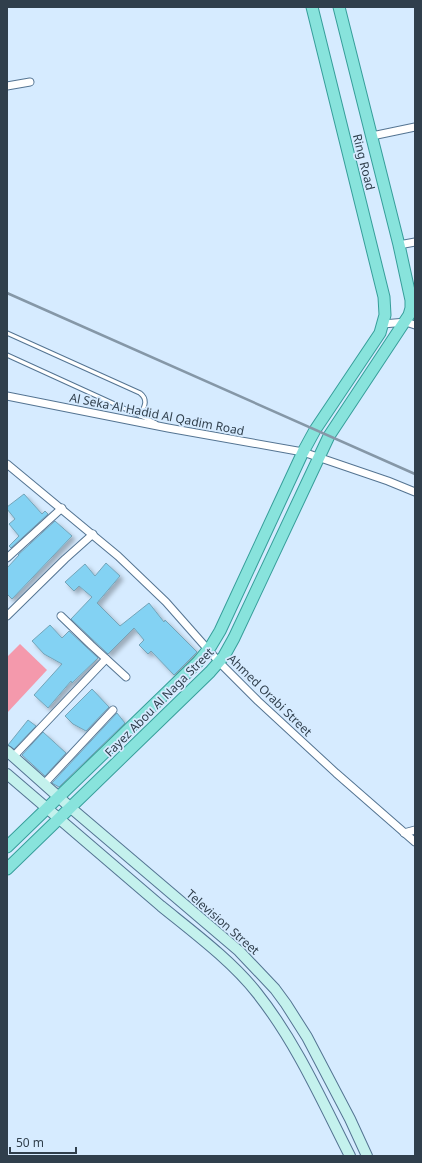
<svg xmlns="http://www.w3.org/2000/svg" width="422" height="1163" viewBox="0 0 422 1163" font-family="'Noto Sans',sans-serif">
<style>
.green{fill:#f499ac}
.building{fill:#83d2f3;stroke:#74a4b8;filter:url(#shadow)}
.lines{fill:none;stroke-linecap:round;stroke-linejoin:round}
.lane-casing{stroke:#547492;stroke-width:5.5}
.street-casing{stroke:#547492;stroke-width:9}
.secondary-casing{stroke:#547492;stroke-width:12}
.primary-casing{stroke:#369e9a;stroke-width:13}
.lane{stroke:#fff;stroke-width:3.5}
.street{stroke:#fff;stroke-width:7}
.secondary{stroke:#c4f1ed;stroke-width:10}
.primary{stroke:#88e3dc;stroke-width:11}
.rail{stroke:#8597a7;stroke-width:2.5}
.labels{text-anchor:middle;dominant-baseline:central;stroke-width:3.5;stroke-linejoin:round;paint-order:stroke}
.street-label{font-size:12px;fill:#303f4c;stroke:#d6ebff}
</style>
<defs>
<filter id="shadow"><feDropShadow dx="3.5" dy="3.5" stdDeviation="2" flood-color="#0004"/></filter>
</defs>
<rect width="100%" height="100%" fill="#d6ebff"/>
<path class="green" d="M 20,644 L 47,670 L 7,713 L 7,657 Z"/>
<g class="building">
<path d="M 24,494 L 42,514 L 45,511 L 48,514 L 11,548 L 9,546 L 19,536 L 9,524 L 15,519 L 7,509 L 7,507 Z"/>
<path d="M 55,521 L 72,536 L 12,599 L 7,594 L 7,568 L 19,555 L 18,555 Z"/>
<path d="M 106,563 L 120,576 L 97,603 L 120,626 L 149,603 L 164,622 L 165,620 L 197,652 L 174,675 L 151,651 L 148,654 L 139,645 L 144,640 L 134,628 L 108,654 L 71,619 L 92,597 L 79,586 L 74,591 L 65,582 L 85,564 L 95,576 Z"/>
<path d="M 50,625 L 62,638 L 69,631 L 98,658 L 72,683 L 71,681 L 48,708 L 34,695 L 62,664 L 44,654 L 32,641 Z"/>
<path d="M 92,689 L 109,707 L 86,731 L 73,724 L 65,716 Z"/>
<path d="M 117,713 L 125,723 L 59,787 L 52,783 Z"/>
<path d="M 28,720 L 36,726 L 14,749 L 8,745 Z"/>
<path d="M 43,732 L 66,753 L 45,776 L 22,755 Z"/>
</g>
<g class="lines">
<g class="lane-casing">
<g id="lane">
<path d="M 7,333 L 140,393 C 149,400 144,407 140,416"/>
<path d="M 7,355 L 156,423"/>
</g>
</g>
<g class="street-casing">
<g id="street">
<path d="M 7,86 L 30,82"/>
<path d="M 372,136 L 415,127"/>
<path d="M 399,245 L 415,242"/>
<path d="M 383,324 L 406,322 L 415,325"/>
<path d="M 7,396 L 168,428 L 303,452 L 388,481 L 415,492"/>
<path d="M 7,464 L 118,556 L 166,602 L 219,662 L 258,701 L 336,773 L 415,842"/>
<path d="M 7,558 L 62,508"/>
<path d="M 7,616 L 65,559 L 93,534"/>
<path d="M 61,616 L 91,645 L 126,677"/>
<path d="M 13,757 L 106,659"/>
<path d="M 44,784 L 113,710"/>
<path d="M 404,833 L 415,830"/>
</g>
</g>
<g class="secondary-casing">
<g id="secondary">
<path d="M 7,751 L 71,808 L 239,951 L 275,989 L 286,1004 L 307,1037 L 350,1119 L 367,1156"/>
<path d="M 7,774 C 58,818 109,862 161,906 C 193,932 232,961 257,993 C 296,1042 322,1101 350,1156"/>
</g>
</g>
<g class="primary-casing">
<g id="primary">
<path d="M 7,847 L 198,662 L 211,646 L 220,631 L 303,452 L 315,430 L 380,333 L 385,315 L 384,297 L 312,7"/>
<path d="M 7,869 L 210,672 L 224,656 L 234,638 L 329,436 L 409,315 L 411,308 L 411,300 L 399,245 L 339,7"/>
</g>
</g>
<use href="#lane" class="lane"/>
<use href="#street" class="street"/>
<use href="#secondary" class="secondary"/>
<use href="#primary" class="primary"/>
<path class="rail" d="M 7,293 L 415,474"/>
</g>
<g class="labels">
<g class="street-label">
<text transform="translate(364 162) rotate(76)">Ring Road</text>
<text transform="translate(157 414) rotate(11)">Al Seka Al Hadid Al Qadim Road</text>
<text transform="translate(270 695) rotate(44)">Ahmed Orabi Street</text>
<text transform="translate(159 702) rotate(-45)">Fayez Abou Al Naga Street</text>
<text transform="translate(223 922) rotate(41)">Television Street</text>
</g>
</g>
<rect width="422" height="1163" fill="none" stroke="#303f4c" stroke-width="16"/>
<path d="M10 1147v6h66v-6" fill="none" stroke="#303f4c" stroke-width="2"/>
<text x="16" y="1147" font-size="12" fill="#303f4c" stroke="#d6ebff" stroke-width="3" paint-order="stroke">50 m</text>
</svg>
